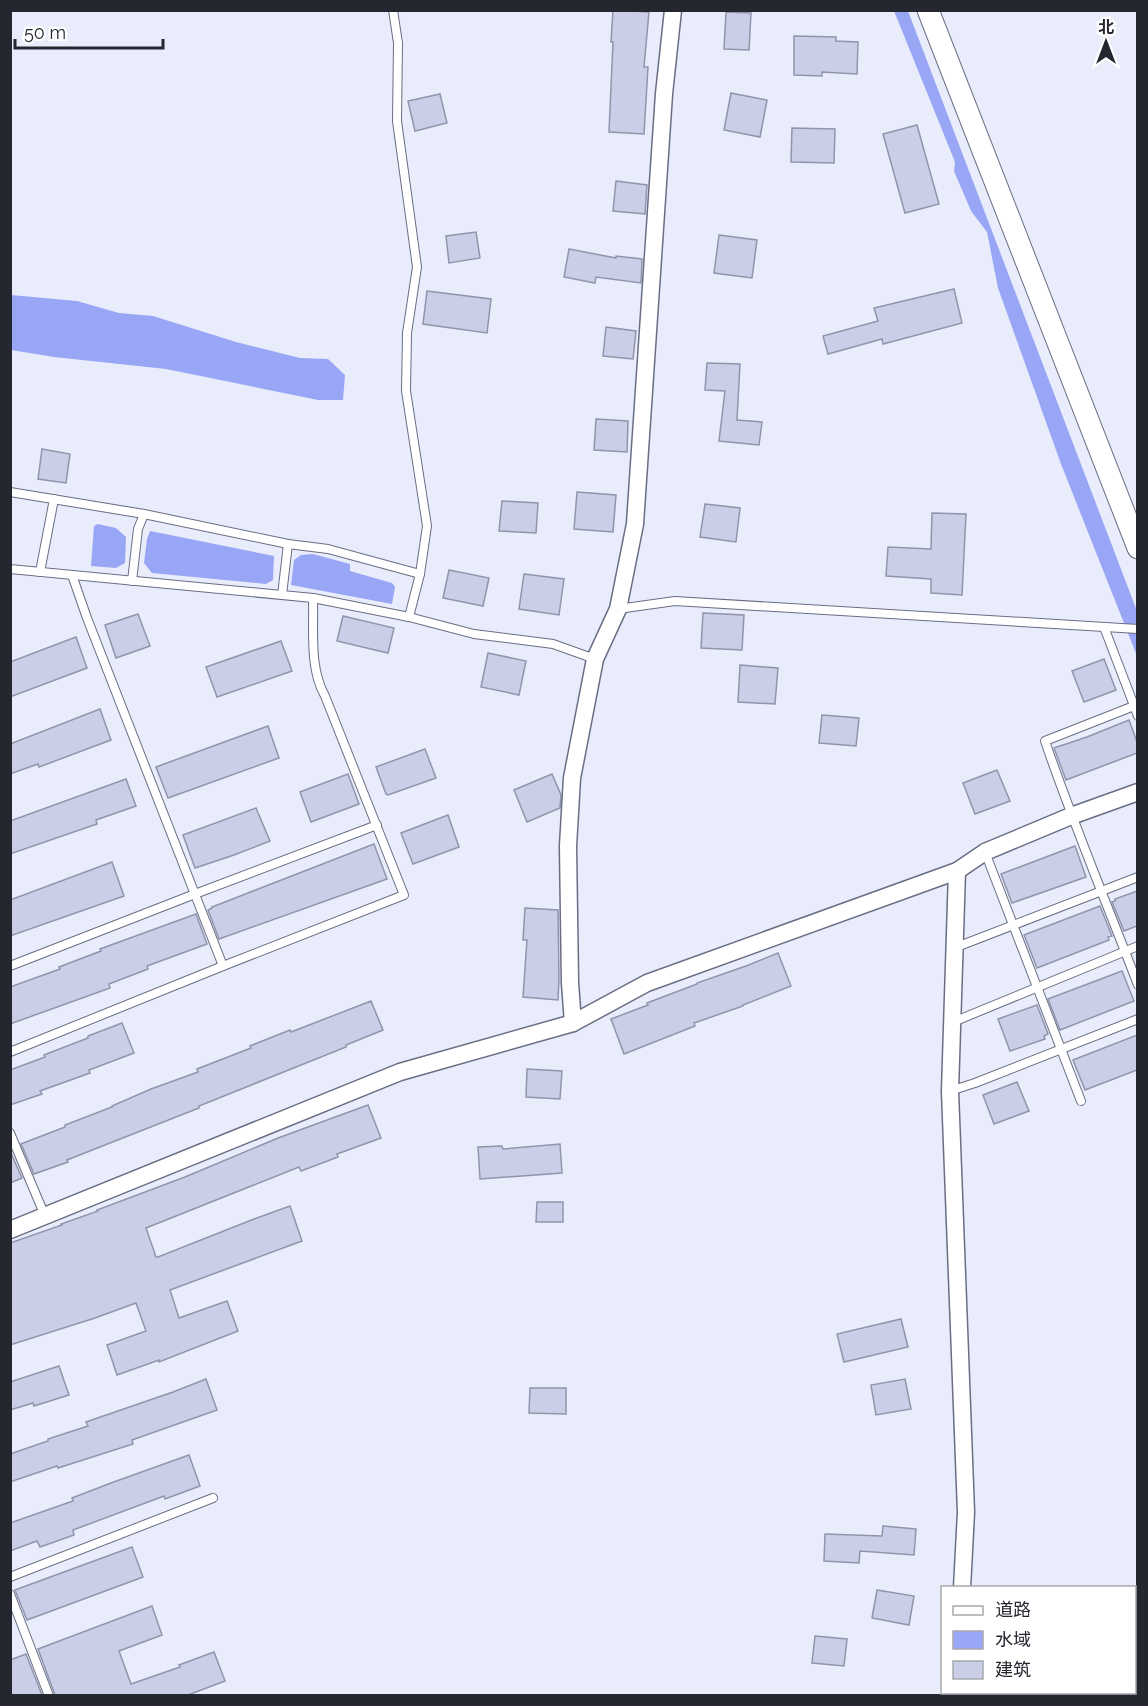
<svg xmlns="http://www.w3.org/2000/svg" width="1148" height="1706" viewBox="0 0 1148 1706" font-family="Raleway,'Noto Sans SC',sans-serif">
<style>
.water{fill:#99a6f5}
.building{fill:#cacfe7;stroke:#9095ac;stroke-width:1.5}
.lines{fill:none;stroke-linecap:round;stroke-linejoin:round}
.service-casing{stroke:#6a6e84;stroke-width:10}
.minor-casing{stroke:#6a6e84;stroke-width:19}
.tertiary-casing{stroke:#6a6e84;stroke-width:23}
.service{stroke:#fff;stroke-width:8}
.minor{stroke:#fff;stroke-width:16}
.tertiary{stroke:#fff;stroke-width:21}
</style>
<rect width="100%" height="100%" fill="#e9ecfb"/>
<g class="water">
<path d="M 894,11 L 908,11 L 1137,611 L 1137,656 L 1061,464 L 998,288 L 987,232 L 971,211 L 954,171 L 955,162 Z"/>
<path d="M 11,295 L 77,301 L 119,313 L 153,316 L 236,342 L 300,358 L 328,359 L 345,375 L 343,400 L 318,400 L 166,369 L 54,357 L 11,350 Z"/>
<path d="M 98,524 L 116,528 L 126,537 L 125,563 L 116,568 L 91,566 L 94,526 Z"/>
<path d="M 150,531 L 274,556 L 273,580 L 266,584 L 152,573 L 144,563 L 147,539 Z"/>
<path d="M 313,554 L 350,564 L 350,571 L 392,583 L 395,587 L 392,604 L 291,585 L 294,560 L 301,555 Z"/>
</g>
<g class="building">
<path d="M 613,10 L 649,12 L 644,67 L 648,67 L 644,134 L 609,132 L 613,42 L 611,42 Z"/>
<path d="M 726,12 L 751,13 L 749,50 L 724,49 Z"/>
<path d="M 794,36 L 836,37 L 836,41 L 858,42 L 857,74 L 822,72 L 822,76 L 794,75 Z"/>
<path d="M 731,93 L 767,100 L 760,137 L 724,130 Z"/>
<path d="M 440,94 L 447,123 L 415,131 L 408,101 Z"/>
<path d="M 917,125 L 939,204 L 905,213 L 883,134 Z"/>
<path d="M 792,128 L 835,129 L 834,163 L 791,162 Z"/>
<path d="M 616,181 L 647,185 L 645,214 L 613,211 Z"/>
<path d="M 476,232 L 480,258 L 449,263 L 446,236 Z"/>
<path d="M 719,235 L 757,240 L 752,278 L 714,273 Z"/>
<path d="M 569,249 L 616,258 L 616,256 L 642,259 L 641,283 L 596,277 L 595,283 L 564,277 Z"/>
<path d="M 954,289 L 962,323 L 883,344 L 882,339 L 828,354 L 823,336 L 878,321 L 874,308 Z"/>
<path d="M 427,291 L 491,299 L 487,333 L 423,324 Z"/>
<path d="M 606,327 L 636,331 L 633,359 L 603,356 Z"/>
<path d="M 707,363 L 740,364 L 737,420 L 762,422 L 759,445 L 719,441 L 725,391 L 705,390 Z"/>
<path d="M 596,419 L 628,421 L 627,452 L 594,450 Z"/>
<path d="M 42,449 L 70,454 L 66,483 L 38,479 Z"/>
<path d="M 577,492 L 616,495 L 613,532 L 574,529 Z"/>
<path d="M 502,501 L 538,503 L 536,533 L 499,531 Z"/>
<path d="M 705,504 L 740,508 L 736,542 L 700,537 Z"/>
<path d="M 932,513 L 966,514 L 962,595 L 931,593 L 931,579 L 886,576 L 888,547 L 931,549 Z"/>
<path d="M 449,570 L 489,578 L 483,606 L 443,598 Z"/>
<path d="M 524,574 L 564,579 L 559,615 L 519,609 Z"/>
<path d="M 703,613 L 744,615 L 742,650 L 701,648 Z"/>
<path d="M 138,614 L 150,646 L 116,658 L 105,625 Z"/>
<path d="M 343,616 L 394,628 L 388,653 L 337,641 Z"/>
<path d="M 76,637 L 87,668 L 10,697 L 10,662 Z"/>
<path d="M 281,641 L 292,671 L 217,697 L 206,667 Z"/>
<path d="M 488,653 L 526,661 L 519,695 L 481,687 Z"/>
<path d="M 1104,659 L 1116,690 L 1084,702 L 1072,671 Z"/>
<path d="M 740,665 L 778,668 L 775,704 L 738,702 Z"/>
<path d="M 100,709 L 111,740 L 39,767 L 38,764 L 10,774 L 10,744 Z"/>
<path d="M 822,715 L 859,718 L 856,746 L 819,743 Z"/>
<path d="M 1129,720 L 1137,742 L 1137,753 L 1066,780 L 1054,748 L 1087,737 Z"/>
<path d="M 268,726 L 279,758 L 168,798 L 156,767 Z"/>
<path d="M 425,749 L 436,778 L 388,795 L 386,794 L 376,767 Z"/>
<path d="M 997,770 L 1010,801 L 975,814 L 963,783 Z"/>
<path d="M 348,774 L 359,804 L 311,822 L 300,792 Z"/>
<path d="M 552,774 L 561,795 L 560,808 L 527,822 L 514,790 Z"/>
<path d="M 126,779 L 136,806 L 96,820 L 97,824 L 10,854 L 10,821 Z"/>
<path d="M 256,808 L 270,841 L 234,855 L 195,868 L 183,835 Z"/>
<path d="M 448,815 L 459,847 L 413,864 L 401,833 Z"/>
<path d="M 374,844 L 387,879 L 219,939 L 208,910 L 212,908 L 212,907 Z"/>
<path d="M 1075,846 L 1086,877 L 1012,903 L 1001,874 Z"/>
<path d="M 112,862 L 124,896 L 10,936 L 10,900 Z"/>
<path d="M 1137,891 L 1137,926 L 1124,931 L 1112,902 L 1115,901 L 1115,899 Z"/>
<path d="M 1100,906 L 1112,936 L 1108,937 L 1109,940 L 1037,968 L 1024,935 Z"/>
<path d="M 525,908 L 558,910 L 559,978 L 558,1000 L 523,997 L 527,940 L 523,940 Z"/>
<path d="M 196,914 L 207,944 L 147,966 L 148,969 L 109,984 L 110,988 L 10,1024 L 10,987 L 60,969 L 59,967 L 101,951 L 100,949 Z"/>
<path d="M 778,953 L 791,986 L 743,1005 L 743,1006 L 694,1023 L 695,1026 L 624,1054 L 611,1019 L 648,1005 L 647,1003 L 697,984 L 697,983 L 746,966 Z"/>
<path d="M 1122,971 L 1134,1001 L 1060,1030 L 1048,999 Z"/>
<path d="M 371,1001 L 383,1030 L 346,1045 L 346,1047 L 199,1106 L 199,1108 L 67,1160 L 68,1162 L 34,1174 L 21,1144 L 65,1127 L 65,1125 L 112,1107 L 112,1106 L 151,1089 L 198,1072 L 197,1069 L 251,1048 L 250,1046 L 290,1030 L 291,1032 Z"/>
<path d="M 1037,1005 L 1048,1034 L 1044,1036 L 1045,1039 L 1010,1051 L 998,1019 Z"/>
<path d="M 122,1023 L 134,1053 L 89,1070 L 90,1073 L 40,1091 L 42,1094 L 10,1105 L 10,1070 L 45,1057 L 44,1055 L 88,1038 L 88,1036 Z"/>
<path d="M 1137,1035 L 1137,1070 L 1085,1090 L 1073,1060 Z"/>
<path d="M 527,1069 L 562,1071 L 560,1099 L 526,1097 Z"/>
<path d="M 1017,1082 L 1029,1111 L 994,1124 L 983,1095 Z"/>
<path d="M 368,1105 L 381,1138 L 337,1154 L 338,1157 L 301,1171 L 299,1167 L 146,1228 L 156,1257 L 158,1257 L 254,1219 L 290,1206 L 302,1241 L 170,1290 L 179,1318 L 227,1301 L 238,1331 L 159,1362 L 159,1360 L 117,1375 L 107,1345 L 146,1331 L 136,1303 L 95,1318 L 10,1345 L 10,1243 L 62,1225 L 61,1224 L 98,1211 L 97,1210 L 185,1177 L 278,1138 Z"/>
<path d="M 560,1144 L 562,1173 L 480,1179 L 478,1147 L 502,1146 L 503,1149 Z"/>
<path d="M 10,1151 L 22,1178 L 10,1183 Z"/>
<path d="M 537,1202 L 563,1202 L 563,1222 L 536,1222 Z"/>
<path d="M 901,1319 L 908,1347 L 844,1362 L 837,1334 Z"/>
<path d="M 59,1366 L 69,1395 L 34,1406 L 33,1403 L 10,1410 L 10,1382 Z"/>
<path d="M 206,1379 L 217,1410 L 132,1440 L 133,1444 L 58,1468 L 57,1466 L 10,1482 L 10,1454 L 48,1441 L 48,1439 L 88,1426 L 86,1422 L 173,1392 Z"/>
<path d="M 905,1379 L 911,1409 L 876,1415 L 871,1385 Z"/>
<path d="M 530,1388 L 566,1388 L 566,1414 L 529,1413 Z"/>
<path d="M 189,1455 L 200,1486 L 165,1499 L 164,1496 L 73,1530 L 74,1535 L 40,1547 L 37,1541 L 10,1551 L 10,1523 L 73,1501 L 72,1498 L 111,1483 Z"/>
<path d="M 883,1526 L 916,1529 L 914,1555 L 860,1551 L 859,1563 L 824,1561 L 825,1534 L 882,1536 Z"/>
<path d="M 132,1547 L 143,1577 L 27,1620 L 15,1590 Z"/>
<path d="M 877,1590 L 914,1596 L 909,1625 L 872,1618 Z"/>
<path d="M 152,1606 L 162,1635 L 119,1651 L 131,1684 L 180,1667 L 179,1665 L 214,1652 L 225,1681 L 188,1695 L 55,1695 L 38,1649 Z"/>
<path d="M 815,1636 L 847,1639 L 844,1666 L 812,1663 Z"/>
<path d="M 26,1654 L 42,1695 L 10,1695 L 10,1660 Z"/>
</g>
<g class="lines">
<g class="service-casing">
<g id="service">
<path d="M 393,10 L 398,43 L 397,121 L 417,267 L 407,333 L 406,391 L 427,526 L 420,574 L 409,617"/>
<path d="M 10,492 L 144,514 L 288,544 L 328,549 L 420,574"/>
<path d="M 10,569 L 313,598 L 409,617 L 474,634 L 553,644 L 595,659"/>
<path d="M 40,572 L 54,499"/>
<path d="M 72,575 L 87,618 L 223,966"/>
<path d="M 132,581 L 138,529 L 144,514"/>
<path d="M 282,595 L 288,544"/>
<path d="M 618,609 L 675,601 L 1138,629"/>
<path d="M 1104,627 L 1138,716"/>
<path d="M 1134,706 L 1045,741 C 1073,823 1107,904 1138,985"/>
<path d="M 985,852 L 1081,1101"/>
<path d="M 954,948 L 1138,877"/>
<path d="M 10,966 L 195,894 L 377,825"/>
<path d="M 953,1022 L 1138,946"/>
<path d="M 10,1052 L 223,966 L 404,895 L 325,696 C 309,668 314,630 313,598"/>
<path d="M 950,1091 L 975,1083 L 1138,1019"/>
<path d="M 10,1133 L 45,1216"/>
<path d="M 10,1577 L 213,1498"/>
<path d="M 10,1594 L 49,1696"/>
</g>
</g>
<g class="minor-casing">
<g id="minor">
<path d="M 957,871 L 950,1091 L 966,1512 L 962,1588"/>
<path d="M 573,1023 L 570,983 L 568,846 L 572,778 L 595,659 L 618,609 L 635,524 L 664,94 L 673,10"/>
<path d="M 10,1230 L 400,1072 L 573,1023 L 647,983 L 957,871 L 985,852 L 1071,816 L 1138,792"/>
<path d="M 963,1692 L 964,1696"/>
</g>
</g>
<g class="tertiary-casing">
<path id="tertiary" d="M 928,10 L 1138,548"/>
</g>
<use href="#service" class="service"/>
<use href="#minor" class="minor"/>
<use href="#tertiary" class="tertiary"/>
</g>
<rect width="1148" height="1706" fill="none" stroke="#252730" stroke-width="24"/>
<rect x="941" y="1586" width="195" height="108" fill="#ffffff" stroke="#a8a9ac" stroke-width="1.5"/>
<rect x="953" y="1606" width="30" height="9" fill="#ffffff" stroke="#a8a9ac" stroke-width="1.5"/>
<text x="995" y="1616" font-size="18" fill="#252730">道路</text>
<rect x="953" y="1631" width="30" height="18" fill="#99a6f5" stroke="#a8a9ac" stroke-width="1.5"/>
<text x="995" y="1646" font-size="18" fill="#252730">水域</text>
<rect x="953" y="1661" width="30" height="18" fill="#cacfe7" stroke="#a8a9ac" stroke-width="1.5"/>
<text x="995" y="1676" font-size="18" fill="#252730">建筑</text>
<g transform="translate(1106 42)" stroke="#ffffff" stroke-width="4.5" paint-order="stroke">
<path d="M0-4.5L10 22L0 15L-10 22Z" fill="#252730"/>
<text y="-9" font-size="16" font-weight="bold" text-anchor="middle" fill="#252730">北</text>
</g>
<path d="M15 39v9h148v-9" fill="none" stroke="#252730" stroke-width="3"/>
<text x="24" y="39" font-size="18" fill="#252730" stroke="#ffffff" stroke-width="4.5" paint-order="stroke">50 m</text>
</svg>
